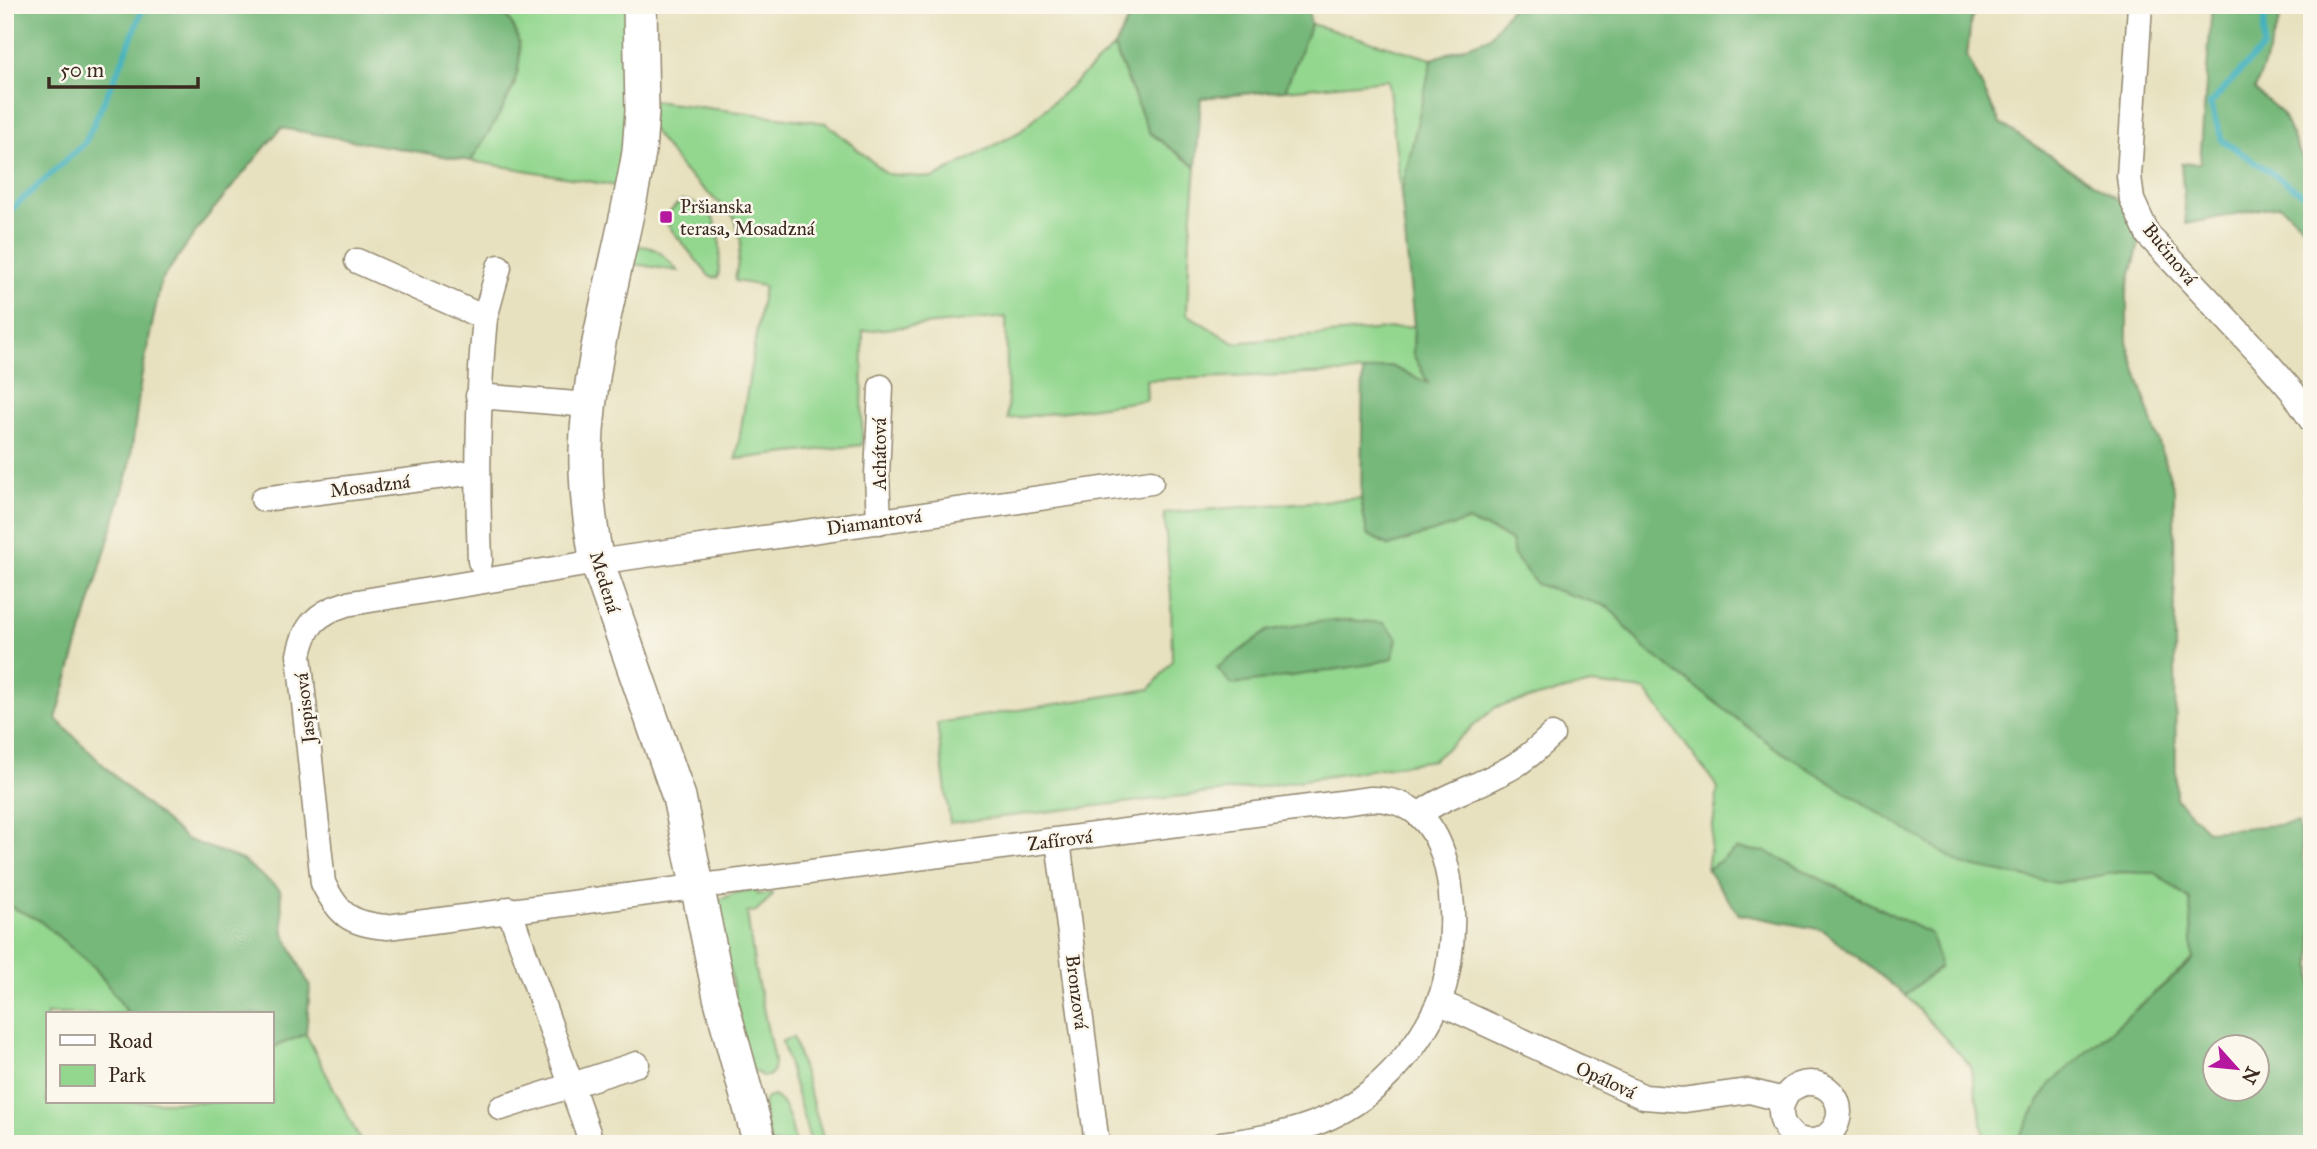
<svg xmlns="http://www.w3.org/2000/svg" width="2317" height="1149" viewBox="0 0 2317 1149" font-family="'IM FELL Great Primer',serif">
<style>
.green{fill:#93d78f;stroke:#678056;stroke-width:2}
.forest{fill:#76b87a;stroke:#58714c;stroke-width:2;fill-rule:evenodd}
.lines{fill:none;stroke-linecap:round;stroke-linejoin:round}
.stream{stroke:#42b1bd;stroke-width:6}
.street-casing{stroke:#91866e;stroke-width:27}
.secondary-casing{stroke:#91866e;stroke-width:36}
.street{stroke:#fff;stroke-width:24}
.secondary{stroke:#fff;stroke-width:33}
.poi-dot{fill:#b5179e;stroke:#fbf7ec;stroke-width:2.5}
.labels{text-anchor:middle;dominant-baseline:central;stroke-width:5;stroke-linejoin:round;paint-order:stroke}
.poi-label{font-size:19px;fill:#3b2a1e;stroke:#fbf7ec;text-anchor:start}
.street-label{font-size:19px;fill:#3b2a1e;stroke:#fbf7ec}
</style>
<rect width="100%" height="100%" fill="#fbf7ec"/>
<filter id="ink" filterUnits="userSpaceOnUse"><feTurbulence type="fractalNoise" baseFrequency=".0143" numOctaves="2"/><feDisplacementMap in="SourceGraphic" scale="14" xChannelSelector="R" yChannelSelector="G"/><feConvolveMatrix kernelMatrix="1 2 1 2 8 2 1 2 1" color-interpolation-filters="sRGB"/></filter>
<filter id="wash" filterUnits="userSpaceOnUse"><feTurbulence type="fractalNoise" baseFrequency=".00686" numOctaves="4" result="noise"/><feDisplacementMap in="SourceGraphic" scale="28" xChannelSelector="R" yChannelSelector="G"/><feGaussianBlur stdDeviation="1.57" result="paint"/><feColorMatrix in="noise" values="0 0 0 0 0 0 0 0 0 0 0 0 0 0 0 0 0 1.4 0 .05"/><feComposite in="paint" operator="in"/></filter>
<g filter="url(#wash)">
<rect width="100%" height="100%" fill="#e7e1bf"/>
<g class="green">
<path d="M 494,5 L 629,5 L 630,131 L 622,187 L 471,161 L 515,85 L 506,14 Z"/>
<path d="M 1311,24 L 1432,59 L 1401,194 L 1388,80 L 1285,90 Z"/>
<path d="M 1114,47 L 1149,132 L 1196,167 L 1190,236 L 1187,314 L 1234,343 L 1414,326 L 1413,354 L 1429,384 L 1390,366 L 1363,372 L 1146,380 L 1147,400 L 1008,419 L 1006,317 L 863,331 L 862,445 L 736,459 L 764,286 L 735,281 L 741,242 L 735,218 L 683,170 L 651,128 L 652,101 L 826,123 L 887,174 L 934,178 L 1021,131 Z"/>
<path d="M 681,200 C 725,207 722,243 718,278 L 710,277 L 666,223 L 668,214 Z"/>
<path d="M 639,246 C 658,246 666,258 678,271 L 628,263 Z"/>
<path d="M 1361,498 L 1367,534 L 1389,546 L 1467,521 L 1498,533 L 1511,541 L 1514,555 L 1536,584 L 1609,607 L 1644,648 L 2056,883 L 2120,872 L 2156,873 L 2190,900 L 2193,959 L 2050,1084 L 2015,1144 L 1986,1144 L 1970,1065 L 1905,995 L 1940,967 L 1737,849 L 1707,870 L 1718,788 L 1645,690 L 1591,684 L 1496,707 L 1433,760 L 1253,788 L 950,823 L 937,723 L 1150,689 L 1172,661 L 1171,595 L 1164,513 Z"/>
<path d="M 756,889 L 757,895 L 772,893 L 772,896 L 756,911 L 747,913 L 755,970 L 774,1060 L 773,1071 L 769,1076 L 762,1076 L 748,1066 L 717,901 L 735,893 Z"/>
<path d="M 5,904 L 39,920 L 95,968 L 129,1014 L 47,1014 L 47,1102 L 271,1102 L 271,1048 L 306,1034 L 362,1144 L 5,1144 Z"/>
<path d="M 793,1037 L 825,1144 L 811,1144 L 782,1041 Z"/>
<path d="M 773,1096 C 789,1103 791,1128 796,1144 L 768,1144 L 763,1103 L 767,1098 Z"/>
</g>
<g class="forest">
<path d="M 5,5 L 494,5 C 552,49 498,115 471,161 L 281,128 L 202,223 L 161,281 L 141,379 L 129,470 L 56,719 L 125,786 L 186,839 L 242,860 L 280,890 L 284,933 L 310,987 L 306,1034 L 271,1048 L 271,1014 L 129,1014 L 95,968 L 39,920 L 5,904 Z"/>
<path d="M 1136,5 L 1307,5 L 1311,24 L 1285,90 L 1201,98 L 1196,167 L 1149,132 L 1114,47 Z"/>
<path d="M 1513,5 L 1977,5 L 1971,20 L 1967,56 L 2000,123 L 2127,205 L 2139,244 L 2127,290 L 2127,342 L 2174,490 L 2176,799 L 2208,831 L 2298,823 L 2312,914 L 2312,1144 L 2015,1144 L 2050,1084 L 2193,960 L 2190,900 L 2156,873 L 2120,872 L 2056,883 L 1961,864 L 1775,748 L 1644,648 L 1609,607 L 1536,584 L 1514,555 L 1511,541 L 1498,533 L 1467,521 L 1389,546 L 1367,534 L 1361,498 L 1363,372 L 1391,366 L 1428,383 L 1413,354 L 1414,326 L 1401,194 L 1432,59 L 1489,38 ZM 2216,1048 L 2258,1048 L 2258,1090 L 2216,1090 Z"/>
<path d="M 2212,5 L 2285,5 L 2255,90 L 2282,113 L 2301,156 L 2312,168 L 2312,234 L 2280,205 L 2186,224 L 2181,164 L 2200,163 Z"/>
<path d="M 1350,620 L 1384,623 L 1397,637 L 1393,658 L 1372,664 L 1232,685 L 1217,668 L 1267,631 L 1313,622 Z"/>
<path d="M 1737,849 L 1767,852 L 1931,934 L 1940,967 L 1905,995 L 1823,930 L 1739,914 L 1707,870 Z"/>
</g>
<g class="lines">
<g class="stream">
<path d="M 2265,5 L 2263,47 L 2210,104 L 2222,140 L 2312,200"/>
<path d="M 5,215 L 85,143 L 124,57 L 144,5"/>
</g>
</g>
</g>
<g filter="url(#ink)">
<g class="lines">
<g class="street-casing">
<g id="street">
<path d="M 2140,5 L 2129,176 L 2132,200 L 2148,235 L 2259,353 L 2292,391 L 2312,421"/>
<path d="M 357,261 L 485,318 C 477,399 477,479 480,561"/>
<path d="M 485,318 L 499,267"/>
<path d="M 478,396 L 589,405"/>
<path d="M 1151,482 L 597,562 L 346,604 C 317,613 305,625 299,655 L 323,883 C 339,915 350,924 387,927 L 1371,799 C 1389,799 1406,803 1420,816 C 1461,852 1458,958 1438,1004 C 1423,1037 1399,1068 1370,1092 C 1327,1127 1276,1137 1222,1144"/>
<path d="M 263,499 L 476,472"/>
<path d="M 879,522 L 877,475 L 881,387"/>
<path d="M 1419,815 C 1444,795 1475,788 1503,772 C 1522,763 1537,749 1552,735"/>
<path d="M 1058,841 L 1097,1144"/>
<path d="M 509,909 L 592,1144"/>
<path d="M 1439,1002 L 1644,1097 L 1683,1100 L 1749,1091 L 1784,1100"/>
<circle cx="1810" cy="1112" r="29"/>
<path d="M 501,1108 L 637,1064"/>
</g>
</g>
<g class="secondary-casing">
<path id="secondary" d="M 640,5 L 642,111 L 639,152 C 623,251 589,349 586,451 C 585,488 590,525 597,562 L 679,797 L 720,997 L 760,1144"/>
</g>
<use href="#street" class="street"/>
<use href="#secondary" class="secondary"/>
</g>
</g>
<rect class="poi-dot" x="659" y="210" width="14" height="14" rx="3.5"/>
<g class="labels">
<g class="poi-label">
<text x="680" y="206">Pršianska<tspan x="680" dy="22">terasa, Mosadzná</tspan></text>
</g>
<g class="street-label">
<text transform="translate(2170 254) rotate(51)">Bučinová</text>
<text transform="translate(879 454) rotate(-90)">Achátová</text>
<text transform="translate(370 486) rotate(-7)">Mosadzná</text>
<text transform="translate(874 522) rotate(-8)">Diamantová</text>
<text transform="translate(605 582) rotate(73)">Medená</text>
<text transform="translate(305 708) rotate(-96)">Jaspisová</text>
<text transform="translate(1060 840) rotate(-7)">Zafírová</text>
<text transform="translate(1077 992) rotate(83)">Bronzová</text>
<text transform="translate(1606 1080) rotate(25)">Opálová</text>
</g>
</g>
<rect width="2317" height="1149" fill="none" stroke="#fbf7ec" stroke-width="28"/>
<rect x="46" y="1012" width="228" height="91" fill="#fbf7ec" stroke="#aea59a" stroke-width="2"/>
<rect x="60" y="1035" width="35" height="10" fill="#ffffff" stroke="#aea59a" stroke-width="2"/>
<text x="108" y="1048" font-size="21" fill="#3b2a1e">Road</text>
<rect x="60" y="1065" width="35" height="21" fill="#93d78f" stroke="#aea59a" stroke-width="2"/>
<text x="108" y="1082" font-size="21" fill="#3b2a1e">Park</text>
<g transform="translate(2236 1068) rotate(117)"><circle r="33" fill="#fbf7ec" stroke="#aea59a" stroke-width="2"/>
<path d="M0-5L12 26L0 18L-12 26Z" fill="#b5179e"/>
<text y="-10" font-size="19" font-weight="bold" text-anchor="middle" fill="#3b2a1e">N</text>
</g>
<path d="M49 77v10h149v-10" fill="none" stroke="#3b2a1e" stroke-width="3.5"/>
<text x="60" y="77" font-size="21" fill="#3b2a1e" stroke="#fbf7ec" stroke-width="5" paint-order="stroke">50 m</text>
</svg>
